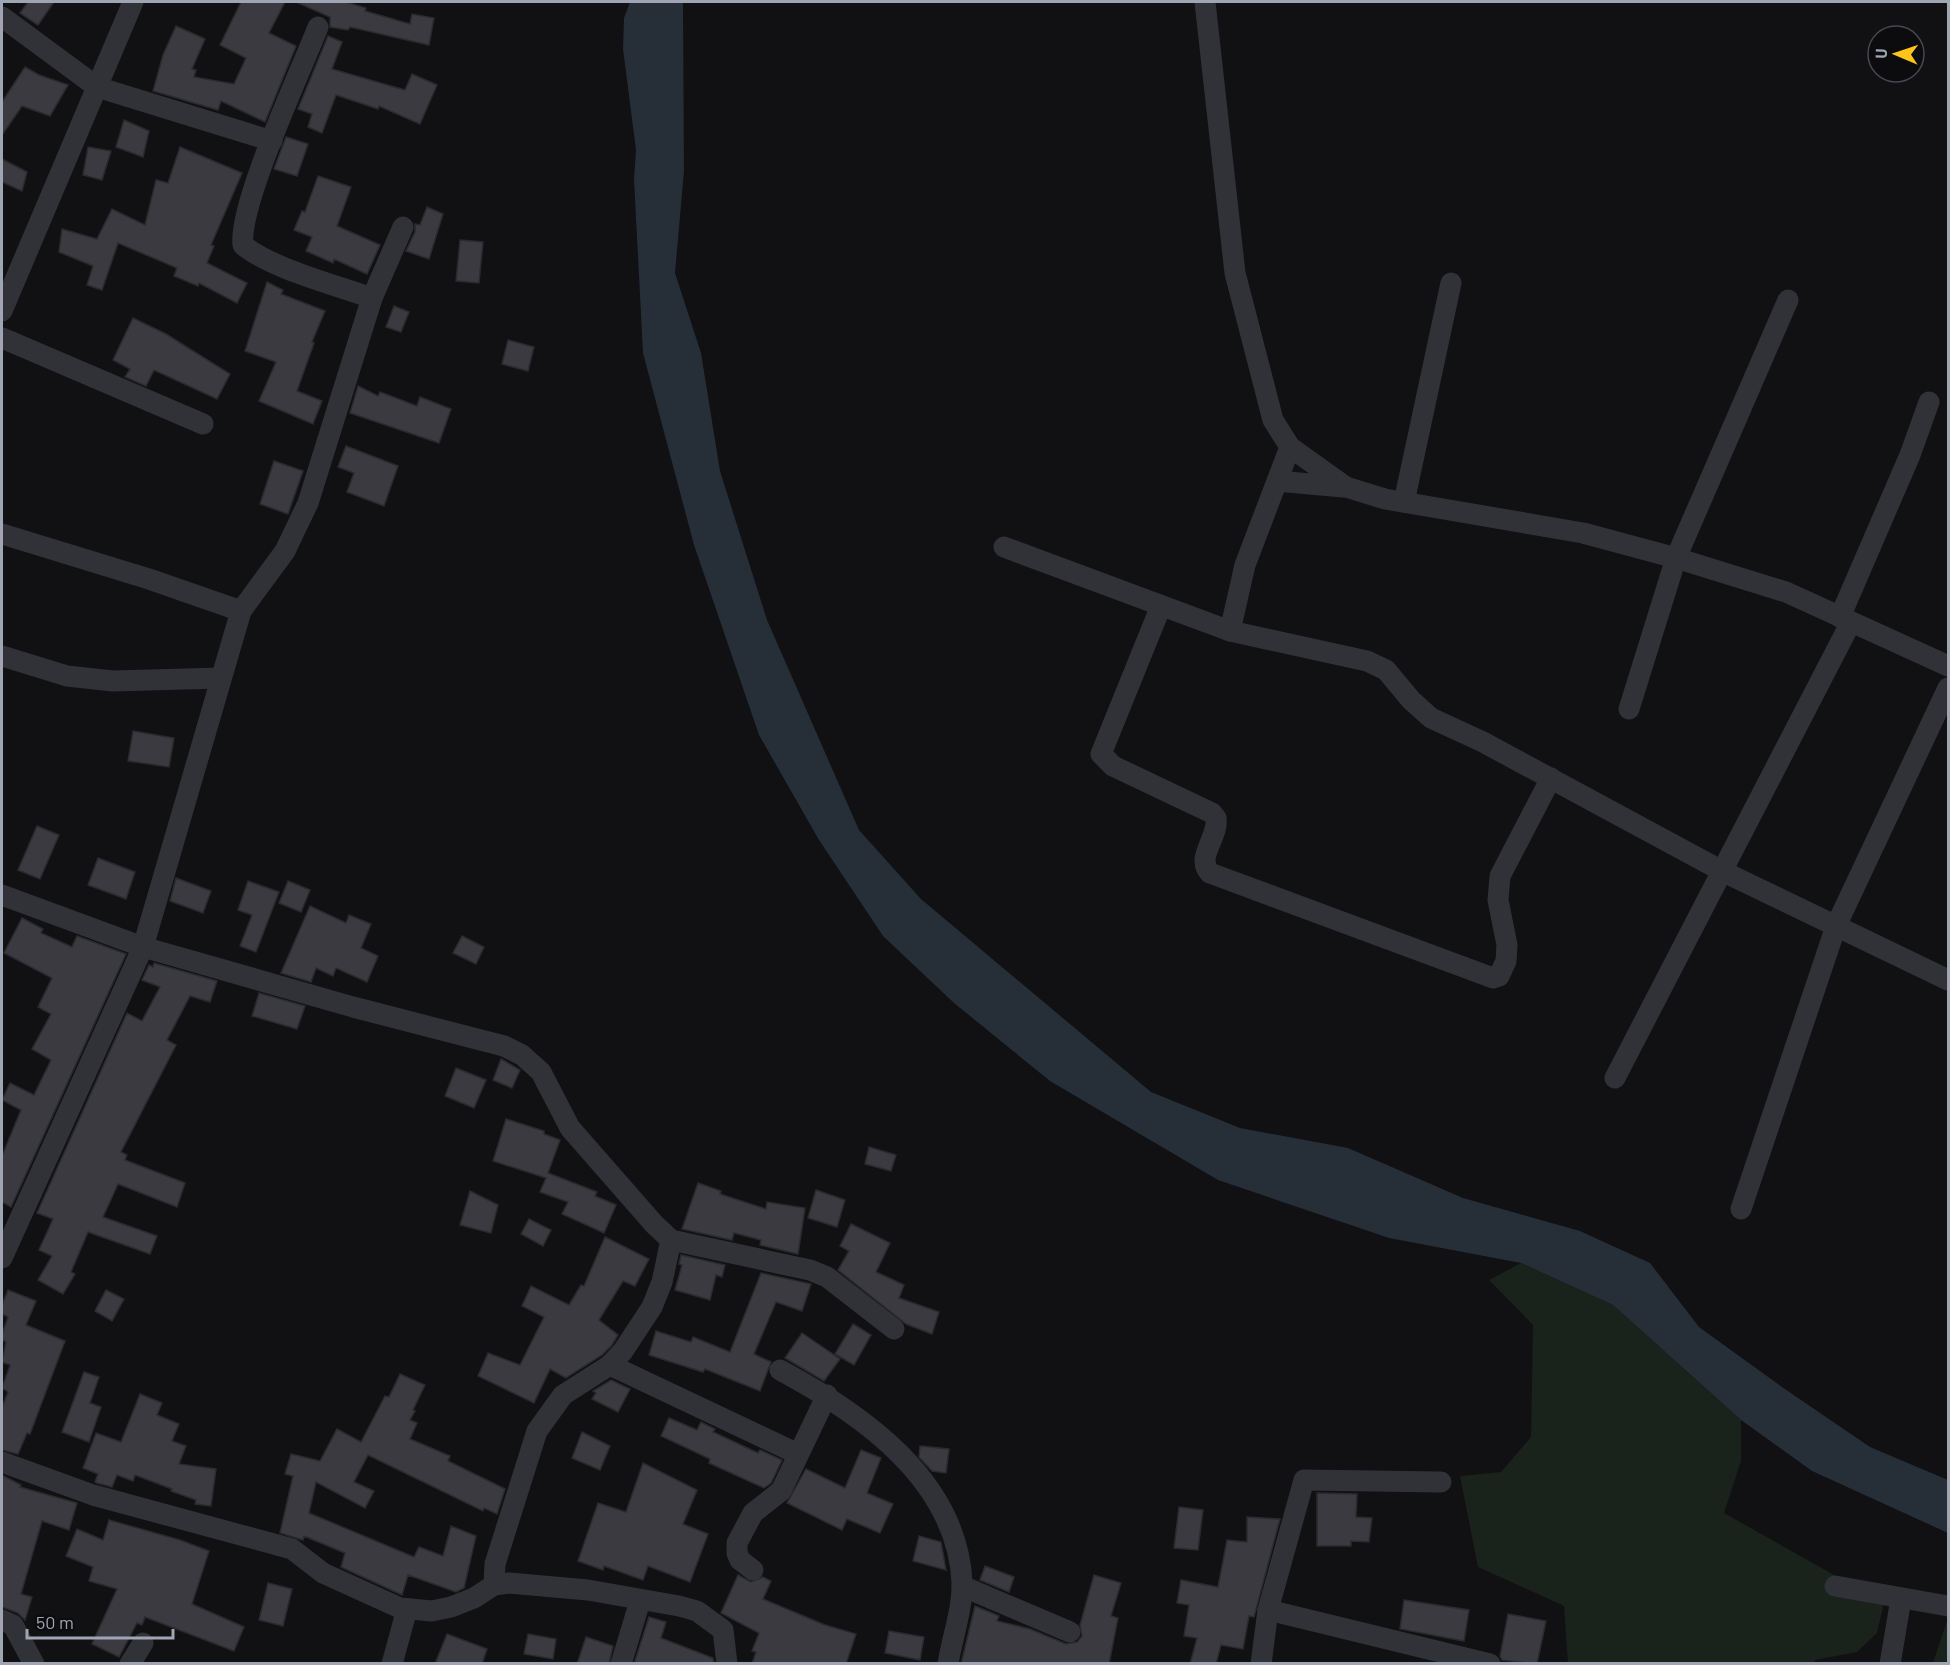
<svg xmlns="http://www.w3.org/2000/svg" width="1950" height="1665" viewBox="0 0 1950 1665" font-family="Barlow,sans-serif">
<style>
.green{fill:#1a221c}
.water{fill:#262e37}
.building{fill:#3a3a40;stroke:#2b2a2e;stroke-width:1.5}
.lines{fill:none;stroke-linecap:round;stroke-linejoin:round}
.street{stroke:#313237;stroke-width:21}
</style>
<rect width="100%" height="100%" fill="#111012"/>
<g class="green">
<path d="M 1521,1263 L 1613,1305 L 1741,1420 L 1741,1461 L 1724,1513 L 1884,1603 L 1877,1633 L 1857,1652 L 1815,1660 L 1814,1663 L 1568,1663 L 1564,1606 L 1478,1567 L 1460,1476 L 1501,1472 L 1531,1437 L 1533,1325 L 1489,1280 Z"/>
<path d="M 1948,1616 L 1948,1663 L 1933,1663 L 1948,1618 Z"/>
</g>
<path class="water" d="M 630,2 L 683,2 L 684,171 L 675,273 L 701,353 L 720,471 L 767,620 L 859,830 L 921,899 L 1151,1092 L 1240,1128 L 1348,1148 L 1463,1198 L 1580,1231 L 1650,1263 L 1699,1327 L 1782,1387 L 1870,1447 L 1948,1480 L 1948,1533 L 1812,1471 L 1741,1420 L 1613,1305 L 1521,1263 L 1389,1238 L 1218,1180 L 1050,1081 L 954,1003 L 883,936 L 819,840 L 759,735 L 694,545 L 643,353 L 634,179 L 636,150 L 623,49 L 624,18 Z"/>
<g class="building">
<path d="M 28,2 L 54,2 L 38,25 L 20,13 Z"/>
<path d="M 241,2 L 285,2 L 269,33 L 296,46 L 265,122 L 221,101 L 218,110 L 153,91 L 163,55 L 176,26 L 205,39 L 192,69 L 196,70 L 194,77 L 234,84 L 246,58 L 220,45 Z"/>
<path d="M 296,2 L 346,2 L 366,8 L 365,11 L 410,24 L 412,14 L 434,18 L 429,45 L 350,27 L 348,30 L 330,27 L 330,17 Z"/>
<path d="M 328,36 L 342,42 L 332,69 L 405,90 L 412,74 L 437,85 L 420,124 L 379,106 L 378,109 L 336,95 L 322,133 L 308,127 L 312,114 L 298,109 Z"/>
<path d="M 25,67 L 39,75 L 68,85 L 50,116 L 22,106 L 2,135 L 2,102 Z"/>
<path d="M 124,120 L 149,131 L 143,157 L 116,147 Z"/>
<path d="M 286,137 L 308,144 L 297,176 L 274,169 Z"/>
<path d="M 88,147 L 111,151 L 102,180 L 83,175 Z"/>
<path d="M 180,147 L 242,173 L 211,245 L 214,246 L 207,263 L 247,283 L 237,303 L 199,283 L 198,286 L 174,276 L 177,268 L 118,243 L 102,290 L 87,285 L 93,266 L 59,252 L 62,229 L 97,239 L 112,209 L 145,225 L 156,180 L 168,183 Z"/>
<path d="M 2,159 L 27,172 L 22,191 L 2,182 Z"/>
<path d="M 318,176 L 351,187 L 337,226 L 380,245 L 367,274 L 334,259 L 333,263 L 306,251 L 312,237 L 294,230 L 302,211 L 305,212 Z"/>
<path d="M 427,207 L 443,214 L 429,259 L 406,251 L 415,232 L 415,224 L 420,225 Z"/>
<path d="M 460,240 L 483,242 L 479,283 L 456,281 Z"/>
<path d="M 267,282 L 283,290 L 281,294 L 325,311 L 312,342 L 314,343 L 297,391 L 322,401 L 313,424 L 259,401 L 276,362 L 245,351 Z"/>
<path d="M 394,306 L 409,312 L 401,332 L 386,327 Z"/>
<path d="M 133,318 L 166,334 L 230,374 L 217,399 L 154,370 L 146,386 L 125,377 L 130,369 L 113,360 Z"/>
<path d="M 508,340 L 534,347 L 528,371 L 502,364 Z"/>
<path d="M 358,386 L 378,396 L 380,392 L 417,406 L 420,397 L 451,409 L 439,443 L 350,413 Z"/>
<path d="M 346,446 L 398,466 L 384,506 L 347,492 L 354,473 L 338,467 Z"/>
<path d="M 274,461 L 303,471 L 288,514 L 260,504 Z"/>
<path d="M 133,731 L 174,738 L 169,767 L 128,761 Z"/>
<path d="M 37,826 L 59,835 L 40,879 L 18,870 Z"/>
<path d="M 98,858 L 135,872 L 126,899 L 88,885 Z"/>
<path d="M 176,878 L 211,891 L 203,913 L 170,901 Z"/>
<path d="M 248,881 L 279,892 L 256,952 L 240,946 L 252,915 L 238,910 Z"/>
<path d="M 288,881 L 310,890 L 301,912 L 279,903 Z"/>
<path d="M 310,906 L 346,923 L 349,915 L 371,924 L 361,948 L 378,956 L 367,982 L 336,968 L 333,976 L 316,968 L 311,982 L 281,973 Z"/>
<path d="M 22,918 L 43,929 L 41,933 L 72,947 L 77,936 L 126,954 L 11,1207 L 2,1202 L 2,1156 L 21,1110 L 2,1100 L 10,1083 L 34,1095 L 51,1060 L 32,1049 L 51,1014 L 38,1007 L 52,978 L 4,953 Z"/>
<path d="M 462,936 L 484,947 L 476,964 L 453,953 Z"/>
<path d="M 154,963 L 217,981 L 210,1002 L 190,996 L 167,1040 L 176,1045 L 121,1152 L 127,1155 L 125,1160 L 185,1183 L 177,1207 L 118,1184 L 103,1217 L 157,1236 L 150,1254 L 88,1232 L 71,1272 L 75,1274 L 63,1294 L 38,1280 L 52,1256 L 39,1250 L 53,1219 L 37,1213 L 127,1013 L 142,1021 L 160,987 L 142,980 L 149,965 L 153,967 Z"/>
<path d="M 259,993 L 305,1006 L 297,1029 L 252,1016 Z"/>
<path d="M 501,1059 L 520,1070 L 512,1088 L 493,1080 Z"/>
<path d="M 456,1068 L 486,1080 L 474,1108 L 445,1096 Z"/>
<path d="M 506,1119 L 544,1131 L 544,1134 L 560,1140 L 548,1173 L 597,1192 L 595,1196 L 616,1205 L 604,1233 L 562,1214 L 568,1202 L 540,1192 L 546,1178 L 493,1161 Z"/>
<path d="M 869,1147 L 896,1155 L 891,1171 L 865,1164 Z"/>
<path d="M 698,1183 L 721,1191 L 720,1194 L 766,1209 L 767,1202 L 805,1208 L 798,1254 L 760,1245 L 761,1240 L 734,1233 L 732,1240 L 682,1229 Z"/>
<path d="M 816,1190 L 845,1200 L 837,1227 L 808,1218 Z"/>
<path d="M 470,1191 L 498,1205 L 491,1233 L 460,1225 Z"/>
<path d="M 529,1219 L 551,1230 L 543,1246 L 521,1234 Z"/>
<path d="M 851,1224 L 890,1243 L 876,1272 L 904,1285 L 899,1298 L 939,1312 L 932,1334 L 906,1324 L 838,1270 L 849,1251 L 840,1246 Z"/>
<path d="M 605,1237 L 649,1259 L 635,1286 L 623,1281 L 599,1320 L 618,1335 L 612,1345 L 602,1355 L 566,1378 L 550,1369 L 534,1403 L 478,1376 L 488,1353 L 520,1365 L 544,1317 L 522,1306 L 531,1286 L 569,1305 L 581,1285 L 584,1286 Z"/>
<path d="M 681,1255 L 725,1265 L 722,1277 L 716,1275 L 710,1300 L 675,1290 L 682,1265 L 679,1264 Z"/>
<path d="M 761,1273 L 811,1284 L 802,1311 L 776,1302 L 754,1354 L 771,1362 L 760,1391 L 705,1369 L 703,1372 L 649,1355 L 656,1331 L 691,1342 L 693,1337 L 730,1352 Z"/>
<path d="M 8,1290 L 36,1301 L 26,1325 L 65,1341 L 30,1434 L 27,1433 L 18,1454 L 2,1450 L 2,1407 L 8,1392 L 2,1388 L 10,1365 L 2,1362 L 6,1342 L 2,1340 L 2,1334 L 8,1317 L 2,1314 L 2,1305 Z"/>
<path d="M 106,1290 L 124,1299 L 112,1321 L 95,1311 Z"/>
<path d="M 853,1324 L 871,1335 L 854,1365 L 835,1354 Z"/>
<path d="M 802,1333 L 840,1359 L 824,1381 L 785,1358 Z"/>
<path d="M 84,1372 L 99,1377 L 90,1403 L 101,1407 L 89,1442 L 62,1432 Z"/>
<path d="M 400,1374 L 425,1385 L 413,1410 L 415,1411 L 410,1420 L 417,1423 L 410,1439 L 450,1456 L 448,1461 L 505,1489 L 497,1514 L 484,1508 L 483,1511 L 368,1455 L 354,1482 L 374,1491 L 365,1508 L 316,1482 L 309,1513 L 414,1557 L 419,1547 L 443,1556 L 451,1526 L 476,1536 L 464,1588 L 456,1592 L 408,1575 L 402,1595 L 341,1567 L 345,1553 L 304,1536 L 303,1540 L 280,1533 L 293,1476 L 285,1474 L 291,1454 L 320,1461 L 337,1429 L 361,1442 L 385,1396 L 389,1397 Z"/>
<path d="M 611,1380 L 630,1389 L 618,1412 L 592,1399 L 596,1393 L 593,1391 Z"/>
<path d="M 140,1394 L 162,1403 L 157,1415 L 179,1424 L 172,1441 L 186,1446 L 179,1464 L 216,1469 L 211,1506 L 195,1504 L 196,1500 L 171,1491 L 172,1489 L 135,1475 L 133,1481 L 117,1475 L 112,1487 L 97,1483 L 95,1482 L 98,1474 L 83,1468 L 96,1433 L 121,1442 Z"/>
<path d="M 669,1418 L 697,1430 L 701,1422 L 715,1429 L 713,1432 L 758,1453 L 760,1450 L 782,1460 L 771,1483 L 764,1488 L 709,1463 L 710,1459 L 661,1436 Z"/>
<path d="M 582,1432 L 610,1446 L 600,1470 L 572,1458 Z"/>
<path d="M 920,1446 L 949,1449 L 946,1473 L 932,1471 L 919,1457 Z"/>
<path d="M 861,1450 L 881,1458 L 867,1493 L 893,1504 L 880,1533 L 847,1519 L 842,1530 L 787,1503 L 806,1469 L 845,1488 Z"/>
<path d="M 643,1463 L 697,1490 L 683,1524 L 708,1534 L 690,1582 L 648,1566 L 643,1580 L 604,1566 L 603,1570 L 578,1561 L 598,1503 L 626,1512 Z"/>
<path d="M 2,1475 L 21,1485 L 20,1487 L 77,1503 L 69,1530 L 42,1521 L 21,1594 L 32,1597 L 25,1620 L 18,1613 L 2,1607 Z"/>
<path d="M 1317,1493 L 1357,1494 L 1356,1517 L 1372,1518 L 1369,1542 L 1351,1541 L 1351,1546 L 1317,1546 Z"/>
<path d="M 1179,1507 L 1203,1510 L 1198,1550 L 1174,1548 Z"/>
<path d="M 1247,1517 L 1280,1519 L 1254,1617 L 1249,1616 L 1243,1649 L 1221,1645 L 1216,1664 L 1190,1664 L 1197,1638 L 1184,1636 L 1189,1605 L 1177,1603 L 1181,1580 L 1218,1587 L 1227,1540 L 1247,1542 Z"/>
<path d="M 109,1520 L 180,1540 L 209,1551 L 192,1604 L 244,1627 L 234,1651 L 145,1617 L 142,1625 L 137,1623 L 119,1657 L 92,1644 L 117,1589 L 89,1581 L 93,1567 L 66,1556 L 77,1529 L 103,1540 Z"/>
<path d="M 919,1536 L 941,1542 L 946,1570 L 913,1561 Z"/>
<path d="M 985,1566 L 1014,1577 L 1009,1592 L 980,1580 Z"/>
<path d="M 738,1575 L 751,1582 L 763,1577 L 771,1581 L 763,1599 L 825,1625 L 856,1634 L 846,1664 L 752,1664 L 756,1652 L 752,1651 L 759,1633 L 721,1613 Z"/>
<path d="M 1094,1575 L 1121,1583 L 1111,1616 L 1118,1618 L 1109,1664 L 961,1664 L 975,1606 L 999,1616 L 997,1621 L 1030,1629 L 1066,1644 L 1077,1642 L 1082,1636 L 1080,1625 Z"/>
<path d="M 268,1583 L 292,1589 L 283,1626 L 259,1620 Z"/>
<path d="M 1404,1600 L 1469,1610 L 1464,1641 L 1400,1629 Z"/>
<path d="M 1508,1614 L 1546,1621 L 1537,1664 L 1502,1660 L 1500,1656 Z"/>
<path d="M 649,1617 L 666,1622 L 661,1638 L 713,1658 L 714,1664 L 634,1664 Z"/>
<path d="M 889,1631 L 924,1637 L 920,1660 L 885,1653 Z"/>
<path d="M 447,1634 L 487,1649 L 482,1664 L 435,1664 Z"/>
<path d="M 528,1634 L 556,1639 L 553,1659 L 524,1654 Z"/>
<path d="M 586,1637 L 613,1646 L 609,1664 L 577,1664 Z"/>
</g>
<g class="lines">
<g class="street">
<path d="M 1205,2 L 1235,273 L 1273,420 L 1290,447 L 1346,487 L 1385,499 L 1583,533 L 1676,558 L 1786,592 L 1948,666"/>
<path d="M 2,17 L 97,87 L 272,141"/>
<path d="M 318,27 C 301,71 238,205 243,245 C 270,268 336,285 372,298"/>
<path d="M 2,311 L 133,2"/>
<path d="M 2,338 L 203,424"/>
<path d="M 1277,481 L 1343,487"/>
<path d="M 1404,502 L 1451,283"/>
<path d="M 2,534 L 149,579 L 241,611"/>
<path d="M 1004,547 L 1230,631 L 1367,661 L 1386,670 L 1411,700 L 1431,718 L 1483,742 L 1722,871 L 1948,980"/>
<path d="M 1161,606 L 1101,754 L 1113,766 L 1212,813 L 1216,818 C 1219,837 1195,858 1210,873 L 1493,978 L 1499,976 L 1506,961 L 1507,945 L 1498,900 L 1500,876 L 1551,778"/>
<path d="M 1840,617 L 1910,455 L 1929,402"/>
<path d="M 1230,631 L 1245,565 L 1290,447"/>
<path d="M 2,656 L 67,676 L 113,681 L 221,678"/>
<path d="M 1629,709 L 1676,558 L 1788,300"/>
<path d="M 2,895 L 143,947 L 353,1007 L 504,1046 L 522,1055 L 541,1072 L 570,1128 L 654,1224 L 671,1240 L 810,1270 L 827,1277 L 894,1329"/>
<path d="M 1615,1078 L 1851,622"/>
<path d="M 1741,1209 L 1836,926 L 1948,688"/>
<path d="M 2,1258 L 143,947 L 241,611 L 285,551 L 308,503 L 372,298 L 403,227"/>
<path d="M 610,1365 L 798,1454"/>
<path d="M 780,1370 C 862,1414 957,1480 962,1582 C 963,1608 952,1638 948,1664"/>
<path d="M 2,1462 L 93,1495 L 292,1549 L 323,1573 L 400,1608 L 432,1611 L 451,1607 L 474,1598 L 494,1585 L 509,1583 L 588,1590 L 679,1606 L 697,1611 L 723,1630 L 727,1664"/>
<path d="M 753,1570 L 740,1560 L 737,1553 L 737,1543 L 753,1513 L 781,1491 L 827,1395"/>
<path d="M 494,1585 L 495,1564 L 537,1431 L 563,1395 L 610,1365 L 623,1351 L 652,1307 L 662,1282 L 671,1240"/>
<path d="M 962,1586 L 1070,1632"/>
<path d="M 1835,1586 L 1948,1606"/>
<path d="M 1268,1610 L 1490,1664"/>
<path d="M 2,1620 L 13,1625 L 34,1664"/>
<path d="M 130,1664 L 143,1643"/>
<path d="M 392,1664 L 407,1609"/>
<path d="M 621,1664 L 640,1601"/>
<path d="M 1261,1664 L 1268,1610 L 1304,1480 L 1441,1482"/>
<path d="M 1890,1664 L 1901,1599"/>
</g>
</g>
<rect width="1950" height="1665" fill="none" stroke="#a0a5b4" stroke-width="6"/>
<g transform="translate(1896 54) rotate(272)"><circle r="28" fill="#0c0b0d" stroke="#474950" stroke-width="1.5"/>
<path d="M0-4.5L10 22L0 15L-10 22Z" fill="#ffc41c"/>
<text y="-9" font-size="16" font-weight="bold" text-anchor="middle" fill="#a0a5b4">U</text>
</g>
<path d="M27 1629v9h146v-9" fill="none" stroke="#a0a5b4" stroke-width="3"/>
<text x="36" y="1629" font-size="18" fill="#a0a5b4" stroke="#0c0b0d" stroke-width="4.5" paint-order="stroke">50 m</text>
</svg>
